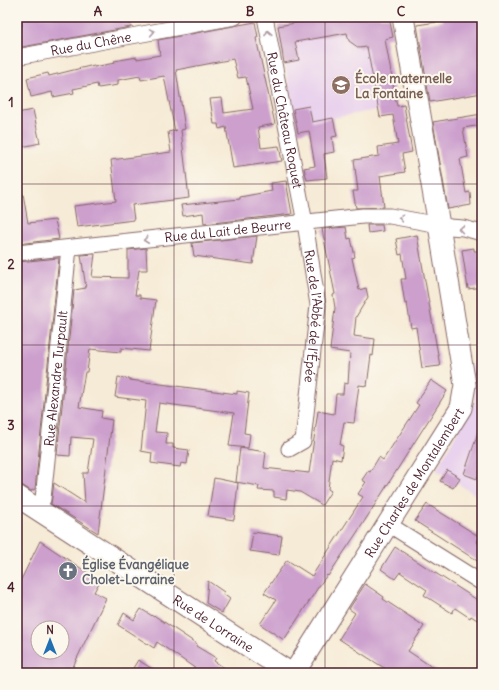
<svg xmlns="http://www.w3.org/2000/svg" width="499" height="690" viewBox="0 0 499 690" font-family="Delius,sans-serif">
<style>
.built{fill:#e9d2ed}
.building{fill:#cc9fcd;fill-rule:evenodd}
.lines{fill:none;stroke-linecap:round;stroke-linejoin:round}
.minor-casing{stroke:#866667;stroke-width:17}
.secondary-casing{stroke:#866667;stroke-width:23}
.minor{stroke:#fff;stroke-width:15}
.secondary{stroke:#fff;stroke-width:21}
.oneway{stroke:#ae9aa0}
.grid{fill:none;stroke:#4a1f2b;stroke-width:1;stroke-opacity:0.55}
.labels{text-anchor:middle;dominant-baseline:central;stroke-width:4;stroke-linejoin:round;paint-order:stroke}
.street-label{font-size:13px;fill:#4a1f2b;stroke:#fbf7ec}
.education-label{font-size:13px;font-weight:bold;fill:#785e54;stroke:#fbf7ec;text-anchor:start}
.worship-label{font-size:13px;font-weight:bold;fill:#5b616d;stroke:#fbf7ec;text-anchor:start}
.neatline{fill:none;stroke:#4a1f2b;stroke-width:1.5}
.grid-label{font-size:13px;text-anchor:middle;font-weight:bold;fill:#4a1f2b}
</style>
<rect width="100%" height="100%" fill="#fbf7ec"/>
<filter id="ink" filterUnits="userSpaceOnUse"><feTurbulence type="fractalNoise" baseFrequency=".025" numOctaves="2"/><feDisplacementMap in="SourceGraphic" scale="8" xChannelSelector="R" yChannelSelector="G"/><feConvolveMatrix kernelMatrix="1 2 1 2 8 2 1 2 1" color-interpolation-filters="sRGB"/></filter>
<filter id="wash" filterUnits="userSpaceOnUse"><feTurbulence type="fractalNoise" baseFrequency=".012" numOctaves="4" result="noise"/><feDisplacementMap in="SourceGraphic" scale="16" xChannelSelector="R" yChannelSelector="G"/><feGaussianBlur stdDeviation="0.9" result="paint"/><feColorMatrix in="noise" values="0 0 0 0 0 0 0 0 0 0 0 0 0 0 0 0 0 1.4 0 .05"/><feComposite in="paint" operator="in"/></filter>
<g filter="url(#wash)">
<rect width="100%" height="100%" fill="#f6ebd6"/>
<g class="built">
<path d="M 329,17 L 389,17 L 393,37 L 385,39 L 397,106 L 296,125 L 278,26 Z"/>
<path d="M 471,364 L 482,367 L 482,499 L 436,470 L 475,402 Z"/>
</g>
<g id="blocks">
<g class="building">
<path d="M 28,17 L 128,17 L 131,27 L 17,48 L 17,27 L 22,26 L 21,18 Z"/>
<path d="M 329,17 L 389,17 L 393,37 L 385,39 L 397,106 L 404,105 L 412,152 L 402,154 L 405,172 L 380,176 L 384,207 L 356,208 L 353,191 L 358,191 L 354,160 L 379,156 L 378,147 L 398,144 L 393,115 L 380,117 L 367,47 L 359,48 L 349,41 L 347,33 L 295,42 L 299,60 L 284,63 L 278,26 Z"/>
<path d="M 443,17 L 482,17 L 482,93 L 430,102 L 417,25 L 443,21 Z"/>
<path d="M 255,22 L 258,37 L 256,38 L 275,124 L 258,127 L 261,148 L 279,146 L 282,161 L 233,168 L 226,127 L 219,129 L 218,124 L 214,124 L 210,99 L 222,98 L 224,113 L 253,109 L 246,77 L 238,78 L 233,59 L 176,70 L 185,129 L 181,130 L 189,198 L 132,205 L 134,220 L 77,227 L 74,206 L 116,201 L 111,160 L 171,152 L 168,132 L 177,130 L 175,131 L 164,76 L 141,80 L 140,76 L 118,80 L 118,85 L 98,88 L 97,84 L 73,89 L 74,93 L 53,97 L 52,92 L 31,97 L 27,78 L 48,73 L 49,76 L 94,65 L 94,67 L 115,63 L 114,61 L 137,57 L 137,59 L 160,55 L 158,40 Z"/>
<path d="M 309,106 L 312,122 L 333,118 L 337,136 L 332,137 L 334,152 L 324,154 L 327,178 L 307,180 L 304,168 L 315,166 L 309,131 L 298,133 L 293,109 Z"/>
<path d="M 33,110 L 40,143 L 17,148 L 17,113 Z"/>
<path d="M 482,114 L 482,125 L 463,128 L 468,157 L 460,159 L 466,193 L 470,192 L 471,205 L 448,209 L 433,122 Z"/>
<path d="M 286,181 L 292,214 L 204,224 L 203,213 L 183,216 L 181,205 L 240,199 L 240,197 L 272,191 L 271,183 Z"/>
<path d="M 17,194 L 23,194 L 28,223 L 55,220 L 59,239 L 17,244 Z"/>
<path d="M 367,225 L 382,225 L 383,231 L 368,233 Z"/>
<path d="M 346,227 L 348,239 L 351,238 L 355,257 L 352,258 L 359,290 L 366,288 L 368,297 L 356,317 L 354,336 L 375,339 L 373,356 L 371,355 L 367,386 L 359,385 L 354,423 L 344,422 L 340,445 L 343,446 L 341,460 L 332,458 L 328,489 L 331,491 L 322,505 L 300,492 L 287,490 L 286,499 L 274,497 L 274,491 L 258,490 L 259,486 L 236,482 L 240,448 L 266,452 L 264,468 L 309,473 L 318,411 L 334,414 L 336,394 L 343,394 L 344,383 L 348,384 L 350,353 L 330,350 L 335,308 L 333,295 L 335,294 L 322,229 Z"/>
<path d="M 417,235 L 440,366 L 422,368 L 416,327 L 411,328 L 407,303 L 405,304 L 401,279 L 406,279 L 402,254 L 399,255 L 396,239 Z"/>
<path d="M 257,236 L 253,264 L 194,256 L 192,243 Z"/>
<path d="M 146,248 L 147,270 L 139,270 L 135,295 L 140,295 L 140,298 L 156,300 L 149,351 L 121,348 L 121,352 L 90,349 L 87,372 L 85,372 L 79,407 L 102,411 L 101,418 L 112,420 L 98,533 L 51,504 L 54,483 L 85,503 L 83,473 L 88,473 L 93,439 L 71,437 L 70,456 L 57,455 L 74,290 L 86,288 L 81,255 L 95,254 L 92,277 L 128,278 L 128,250 Z"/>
<path d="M 474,248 L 474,251 L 479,251 L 482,268 L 482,287 L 468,289 L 462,250 Z"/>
<path d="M 59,258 L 35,489 L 31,491 L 17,482 L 17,262 Z"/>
<path d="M 118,377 L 130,379 L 130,380 L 237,394 L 237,391 L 249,393 L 244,433 L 250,434 L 248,448 L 229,446 L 234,413 L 159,403 L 155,432 L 167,433 L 166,444 L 173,444 L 173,448 L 189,450 L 187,464 L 181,463 L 180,467 L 151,463 L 152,453 L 141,451 L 146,401 L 115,397 Z"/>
<path d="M 431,380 L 447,391 L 362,525 L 328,576 L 327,575 L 319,586 L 284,640 L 260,624 L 276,600 L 264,593 L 287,560 L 312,576 L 363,497 L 358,494 L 366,482 L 362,480 L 368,471 L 370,472 L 379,457 L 383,460 L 419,405 L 416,403 Z"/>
<path d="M 480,427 L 482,427 L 482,464 L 477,479 L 464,474 Z"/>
<path d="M 447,470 L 460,478 L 453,488 L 440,481 Z"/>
<path d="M 214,478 L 238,483 L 234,520 L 208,516 Z"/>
<path d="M 427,504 L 480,537 L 477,542 L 482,545 L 482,564 L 415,521 Z"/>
<path d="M 253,532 L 282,536 L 279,555 L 250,551 Z"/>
<path d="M 40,541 L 100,581 L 94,592 L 106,598 L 70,673 L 17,673 L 17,588 ZM 38,628 L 62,628 L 62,652 L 38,652 Z"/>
<path d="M 395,547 L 482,603 L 482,623 L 471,616 L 470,618 L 455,608 L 452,613 L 424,595 L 427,590 L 400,572 L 395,579 L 381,569 Z"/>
<path d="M 208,581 L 224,592 L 223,594 L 230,599 L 222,613 L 206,603 Z"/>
<path d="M 365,584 L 384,597 L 383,599 L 424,626 L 408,651 L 441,673 L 392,673 L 339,639 L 355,613 L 349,609 Z"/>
<path d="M 141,609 L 154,617 L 155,616 L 197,644 L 196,646 L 216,658 L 214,661 L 232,673 L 202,673 L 157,642 L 154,648 L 118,625 L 124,613 L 134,620 Z"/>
<path d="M 138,660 L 159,673 L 130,673 Z"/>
</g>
</g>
</g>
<g filter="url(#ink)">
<use href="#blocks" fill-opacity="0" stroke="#866667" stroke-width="1"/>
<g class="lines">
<g class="minor-casing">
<g id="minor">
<path id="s1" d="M 265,17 L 305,223 L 318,305 L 303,441 L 289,449"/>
<path id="s2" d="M 17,57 L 235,17"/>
<path id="s3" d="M 17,253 L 363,216 L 390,216 L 450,227 L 463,228 L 482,233"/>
<path id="s4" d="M 37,508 L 43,499 L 69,248"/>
<path d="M 388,524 L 482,583"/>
</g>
</g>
<g class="secondary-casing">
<g id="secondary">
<path id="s5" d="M 17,496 L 290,673"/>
<path id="s6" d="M 294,673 L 461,408 L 465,385 L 439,225 L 403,17"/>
</g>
</g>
<use href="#minor" class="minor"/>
<use href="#secondary" class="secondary"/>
</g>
<defs><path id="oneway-chevron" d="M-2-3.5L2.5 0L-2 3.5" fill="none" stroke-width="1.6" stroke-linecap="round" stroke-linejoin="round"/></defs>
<g class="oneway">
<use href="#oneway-chevron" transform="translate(152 32) rotate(-10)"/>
<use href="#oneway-chevron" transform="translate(268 33) rotate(-101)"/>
<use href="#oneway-chevron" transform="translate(401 218) rotate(-170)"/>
<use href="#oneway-chevron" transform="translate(461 229) rotate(-172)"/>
<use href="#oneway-chevron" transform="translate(146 240) rotate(174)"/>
</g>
</g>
<path class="grid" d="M 174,17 L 174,673M 325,17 L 325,673M 17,184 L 482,184M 17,345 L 482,345M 17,506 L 482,506"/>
<defs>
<g id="school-disc" transform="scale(1)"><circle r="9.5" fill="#8d6e63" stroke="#fbf7ec"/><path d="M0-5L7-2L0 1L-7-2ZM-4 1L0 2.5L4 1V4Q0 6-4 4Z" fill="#fff"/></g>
<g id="church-disc" transform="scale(1)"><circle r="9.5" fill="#6b7280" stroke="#fbf7ec"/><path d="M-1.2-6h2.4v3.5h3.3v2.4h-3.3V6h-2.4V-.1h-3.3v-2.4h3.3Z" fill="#fff"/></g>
</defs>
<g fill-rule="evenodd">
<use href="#school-disc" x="341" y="85"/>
<use href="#church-disc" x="68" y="571"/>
</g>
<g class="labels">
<g class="street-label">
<text stroke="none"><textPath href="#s2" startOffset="75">Rue du Chêne</textPath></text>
<text stroke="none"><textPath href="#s1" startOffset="105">Rue du Château Roquet</textPath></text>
<text stroke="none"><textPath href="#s3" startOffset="212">Rue du Lait de Beurre</textPath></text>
<text stroke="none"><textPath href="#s1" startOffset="304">Rue de l’Abbé de l’Épée</textPath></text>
<text stroke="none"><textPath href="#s4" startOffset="132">Rue Alexandre Turpault</textPath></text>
<text stroke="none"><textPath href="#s6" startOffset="225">Rue Charles de Montalembert</textPath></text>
<text stroke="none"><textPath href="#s5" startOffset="234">Rue de Lorraine</textPath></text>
</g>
<g class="education-label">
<text x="355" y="78">École maternelle<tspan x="355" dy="15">La Fontaine</tspan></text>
</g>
<g class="worship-label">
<text x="82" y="564">Église Évangélique<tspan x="82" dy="15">Cholet-Lorraine</tspan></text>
</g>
</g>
<rect width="499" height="690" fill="none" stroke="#fbf7ec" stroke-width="44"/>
<g transform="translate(50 640)"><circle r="19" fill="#fbf7ec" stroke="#b4a19f"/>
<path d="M0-3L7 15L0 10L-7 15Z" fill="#1f6fb2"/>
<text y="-6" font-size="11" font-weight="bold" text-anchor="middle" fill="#4a1f2b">N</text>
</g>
<rect x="22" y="22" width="455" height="646" class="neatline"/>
<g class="grid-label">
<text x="98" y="16">A</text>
<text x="250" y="16">B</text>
<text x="401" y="16">C</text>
<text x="11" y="107">1</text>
<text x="11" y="269">2</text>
<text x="11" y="430">3</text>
<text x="11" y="592">4</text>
</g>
</svg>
